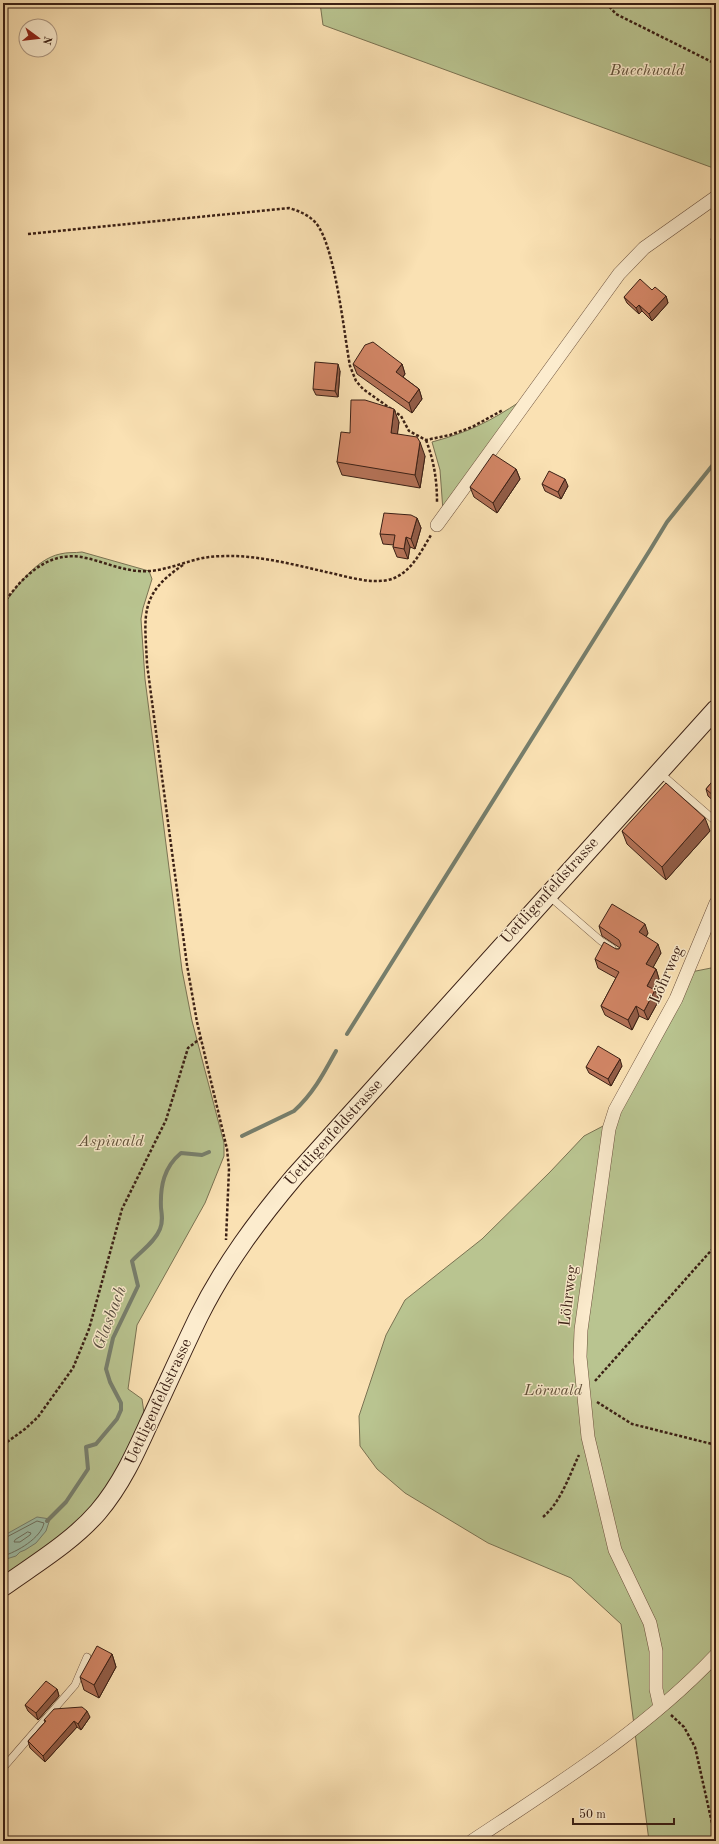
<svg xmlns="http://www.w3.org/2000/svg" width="719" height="1844" viewBox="0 0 719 1844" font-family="'Old Standard TT',serif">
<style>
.green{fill:#b9c490;stroke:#7a7252}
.water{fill:#9fbea7;stroke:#777f6d}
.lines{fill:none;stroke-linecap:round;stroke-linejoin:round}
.shore{stroke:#6d6f5e;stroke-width:1}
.stream{stroke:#777f6d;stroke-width:4}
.lane-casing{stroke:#6b503c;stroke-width:8}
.street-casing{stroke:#6b503c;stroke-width:14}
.secondary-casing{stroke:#3b2015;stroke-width:20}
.path{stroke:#3b2015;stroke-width:2.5;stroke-dasharray:3 2;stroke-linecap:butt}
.lane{stroke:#fcecce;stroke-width:7}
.street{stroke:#fcecce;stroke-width:13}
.secondary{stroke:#fcecce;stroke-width:18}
.wall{fill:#b47257;stroke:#3b2015}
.shaded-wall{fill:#925d47;stroke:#3b2015}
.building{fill:#d18565;stroke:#3b2015}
.labels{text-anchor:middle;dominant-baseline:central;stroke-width:3;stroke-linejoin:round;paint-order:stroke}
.park-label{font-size:16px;font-style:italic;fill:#61513a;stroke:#fcecce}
.street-label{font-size:16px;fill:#3b2015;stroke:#fcecce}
.water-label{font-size:17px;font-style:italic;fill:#594f41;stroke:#fcecce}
</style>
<rect width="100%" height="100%" fill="#fae1b3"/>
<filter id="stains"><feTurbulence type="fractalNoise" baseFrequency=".005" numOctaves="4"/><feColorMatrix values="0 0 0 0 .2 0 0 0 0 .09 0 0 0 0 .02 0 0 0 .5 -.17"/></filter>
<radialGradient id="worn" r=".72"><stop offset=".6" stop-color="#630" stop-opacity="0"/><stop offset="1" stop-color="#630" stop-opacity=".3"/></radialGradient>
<g class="green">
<path d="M 320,3 L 716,3 L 716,169 L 323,25 Z"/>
<path d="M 521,401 L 443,511 L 440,470 L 432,442 C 469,432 489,422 521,401 Z"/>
<path d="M 82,552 L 149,571 L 152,579 L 143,608 L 141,619 L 145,679 L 182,970 L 192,1021 L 224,1143 L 224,1156 L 205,1203 L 137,1325 L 128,1389 L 142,1399 L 144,1413 L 140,1430 L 103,1495 L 75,1526 L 3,1576 L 3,606 C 16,587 36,559 60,554 C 67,552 75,553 82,552 Z"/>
<path d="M 716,967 L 716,1841 L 649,1841 L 621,1624 L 571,1578 L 488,1543 L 405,1493 L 377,1469 L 360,1446 L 359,1416 L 386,1335 L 405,1300 L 482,1239 L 550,1172 L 584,1136 L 605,1125 L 691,972 Z"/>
</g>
<path class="water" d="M 37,1517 L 50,1519 L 46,1531 L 36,1543 L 25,1550 L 20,1552 L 16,1556 L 3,1560 L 3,1536 Z"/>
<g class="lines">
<g class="shore">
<path d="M 28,1532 L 31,1533 L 30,1535 L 20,1542 L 14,1542 L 15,1540 Z"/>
<path d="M 3,1539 L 37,1521 L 44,1523 C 41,1538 17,1552 3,1556"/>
</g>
<g class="stream">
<path d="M 347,1034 L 650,550 L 667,522 L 716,461"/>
<path d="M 242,1136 L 294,1111 C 313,1094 324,1073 336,1051"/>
<path d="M 47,1521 L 66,1502 L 88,1469 L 86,1447 L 96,1444 L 117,1419 L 121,1410 L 121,1403 L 110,1382 L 106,1369 L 113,1338 L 138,1286 L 132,1261 C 141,1251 155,1242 160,1229 C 163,1222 162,1215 161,1208 C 160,1186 164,1167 181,1153 L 202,1155 L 209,1152"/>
</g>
<g class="lane-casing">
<g id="lane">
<path d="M 660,773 L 713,819 L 716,819"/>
<path d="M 549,896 L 601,941 L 612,948"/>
<path d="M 3,1768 L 75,1685 L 87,1657"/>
</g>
</g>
<g class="street-casing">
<g id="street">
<path d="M 437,525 L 619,274 L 644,248 L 716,197"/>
<path d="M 660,1707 L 656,1689 L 656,1651 L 650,1623 L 615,1550 L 588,1437 L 580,1357 L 581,1330 L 609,1129 L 615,1110 L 676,999 L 716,903"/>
<path d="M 472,1841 C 558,1784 645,1730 716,1655"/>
</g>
</g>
<g class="secondary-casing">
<path id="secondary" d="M 3,1587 C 35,1564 72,1542 98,1512 C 121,1485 135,1454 149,1423 C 166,1387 182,1351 199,1316 C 225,1264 258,1220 295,1176 L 716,709"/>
</g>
<g class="path">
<path d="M 606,3 L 616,14 L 716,64"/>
<path d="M 28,234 L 289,208 C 299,211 307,214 315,222 C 335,243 344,334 350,366 L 356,381 L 363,389 L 401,416 L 409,431 L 426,440 L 450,435 L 472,427 L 503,410"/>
<path d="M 426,440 C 434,461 437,480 437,502"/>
<path d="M 183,565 C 138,595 145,616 147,664 L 187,965 L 197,1022 L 227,1149 L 229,1169 L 226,1240"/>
<path d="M 3,604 C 23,576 49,549 86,558 C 104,562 121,570 139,571 C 164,573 186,560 209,557 C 217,556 226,556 234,556 C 265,557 296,565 326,572 C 346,576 368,584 388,580 C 410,575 420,553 431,535"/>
<path d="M 595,1381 L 716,1245"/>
<path d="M 597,1402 L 632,1424 L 716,1445"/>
<path d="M 3,1445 L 25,1429 L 38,1417 L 73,1368 L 89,1329 L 122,1209 L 166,1120 L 188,1048 L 201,1038"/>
<path d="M 543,1517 C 561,1502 569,1476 579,1455"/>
<path d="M 671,1715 L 684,1727 L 695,1747 L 716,1841"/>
</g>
<use href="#lane" class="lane"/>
<use href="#street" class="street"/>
<use href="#secondary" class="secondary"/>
</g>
<g class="wall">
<path d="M 716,233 L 716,246 L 712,242 L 711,239 Z"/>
<path d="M 652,290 L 666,296 L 668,303 L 652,321 L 642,311 L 639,314 L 627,303 L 624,297 Z"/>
<path d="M 353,364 L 402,364 L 405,374 L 403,377 L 419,389 L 422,399 L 412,413 L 357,374 Z"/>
<path d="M 340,371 L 338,397 L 316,395 L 313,389 Z"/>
<path d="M 399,422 L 397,434 L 425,456 L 420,488 L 342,475 L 337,462 L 350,433 Z"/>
<path d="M 516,469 L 520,479 L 497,513 L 474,497 L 470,487 Z"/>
<path d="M 542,484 L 568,486 L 561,499 L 545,491 Z"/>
<path d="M 417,518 L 421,528 L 415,549 L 410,547 L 408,559 L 397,557 L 393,547 L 394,545 L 383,544 L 380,534 Z"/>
<path d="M 716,777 L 716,803 L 708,796 L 706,789 Z"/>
<path d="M 622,831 L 710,831 L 666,880 L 627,844 Z"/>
<path d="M 599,926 L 648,933 L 646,937 L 661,953 L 653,967 L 656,969 L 659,979 L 654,989 L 659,1000 L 648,1020 L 639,1016 L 632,1030 L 605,1015 L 601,1006 L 616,978 L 598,968 L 595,959 L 616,949 L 619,949 L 620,948 L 602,936 Z"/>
<path d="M 622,1066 L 611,1086 L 589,1073 L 586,1067 Z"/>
<path d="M 112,1654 L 116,1667 L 99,1698 L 84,1690 L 80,1677 Z"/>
<path d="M 57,1689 L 59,1696 L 38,1720 L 28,1711 L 25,1705 Z"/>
<path d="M 90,1717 L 81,1730 L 77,1727 L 45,1762 L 30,1748 L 28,1741 L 45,1722 L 44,1720 Z"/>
</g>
<g class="shaded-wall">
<path d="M 666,296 L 668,303 L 652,321 L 649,314 Z"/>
<path d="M 639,305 L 642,311 L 639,314 L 636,308 Z"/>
<path d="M 338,364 L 340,371 L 338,397 L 335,391 Z"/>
<path d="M 402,364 L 405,374 L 399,382 L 396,372 Z"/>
<path d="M 419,389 L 422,399 L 412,413 L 409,403 Z"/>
<path d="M 394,409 L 399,422 L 396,446 L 391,433 Z"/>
<path d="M 420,442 L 425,456 L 420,488 L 415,475 Z"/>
<path d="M 516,469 L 520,479 L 497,513 L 493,503 Z"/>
<path d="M 565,479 L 568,486 L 561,499 L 558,492 Z"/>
<path d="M 417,518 L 421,528 L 415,549 L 411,539 Z"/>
<path d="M 406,537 L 410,547 L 408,559 L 404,549 Z"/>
<path d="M 705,818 L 710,831 L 666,880 L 662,867 Z"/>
<path d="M 645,924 L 648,933 L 643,942 L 639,932 Z"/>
<path d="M 658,944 L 661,953 L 650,973 L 646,964 Z"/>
<path d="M 656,969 L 659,979 L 651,995 L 647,986 Z"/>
<path d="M 655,990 L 659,1000 L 648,1020 L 644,1011 Z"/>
<path d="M 636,1006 L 639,1016 L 632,1030 L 628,1020 Z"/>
<path d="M 620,1059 L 622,1066 L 611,1086 L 608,1079 Z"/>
<path d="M 112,1654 L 116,1667 L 99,1698 L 94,1685 Z"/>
<path d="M 57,1689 L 59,1696 L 38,1720 L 36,1713 Z"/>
<path d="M 87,1711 L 90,1717 L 81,1730 L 78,1724 Z"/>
<path d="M 74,1721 L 77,1727 L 45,1762 L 43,1756 Z"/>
</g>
<g class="building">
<path d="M 716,233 L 716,244 L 711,239 Z"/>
<path d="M 640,279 L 652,290 L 655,287 L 666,296 L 649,314 L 639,305 L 636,308 L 624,297 Z"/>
<path d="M 373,342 L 402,364 L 396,372 L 419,389 L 409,403 L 353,364 L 365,345 Z"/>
<path d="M 315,362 L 338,364 L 335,391 L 313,389 Z"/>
<path d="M 351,400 L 365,400 L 394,409 L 391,433 L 417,437 L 420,442 L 415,475 L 337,462 L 341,432 L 350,433 Z"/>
<path d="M 493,454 L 516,469 L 493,503 L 470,487 Z"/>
<path d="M 549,471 L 565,479 L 558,492 L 542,484 Z"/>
<path d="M 384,513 L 411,515 L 417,518 L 411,539 L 406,537 L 404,549 L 393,547 L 395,535 L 380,534 Z"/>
<path d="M 716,777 L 716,798 L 706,789 Z"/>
<path d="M 666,783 L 705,818 L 662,867 L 622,831 Z"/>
<path d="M 612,904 L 645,924 L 639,932 L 658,944 L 646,964 L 656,969 L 647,986 L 655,990 L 644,1011 L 636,1006 L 628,1020 L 601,1006 L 619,972 L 595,959 L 604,942 L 616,949 L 619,949 L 621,945 L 619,940 L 599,926 Z"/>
<path d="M 598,1046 L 620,1059 L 608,1079 L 586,1067 Z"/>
<path d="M 97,1646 L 112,1654 L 94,1685 L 80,1677 Z"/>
<path d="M 46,1681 L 57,1689 L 36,1713 L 25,1705 Z"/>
<path d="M 82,1707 L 87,1711 L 78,1724 L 74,1721 L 43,1756 L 28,1741 L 46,1721 L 44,1720 L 54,1709 Z"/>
</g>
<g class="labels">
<g class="park-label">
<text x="647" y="71">Buechwald</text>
<text x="111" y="1142">Aspiwald</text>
<text x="553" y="1391">Lörwald</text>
</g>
<g class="street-label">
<text transform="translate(550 891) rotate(-48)">Uettligenfeldstrasse</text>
<text transform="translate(667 975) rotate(-66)">Löhrweg</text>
<text transform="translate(334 1133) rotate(-48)">Uettligenfeldstrasse</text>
<text transform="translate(569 1296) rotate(-83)">Löhrweg</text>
<text transform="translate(159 1402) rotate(-65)">Uettligenfeldstrasse</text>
</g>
<g class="water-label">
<text transform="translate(110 1318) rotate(-69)">Glasbach</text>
</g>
</g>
<rect width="719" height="1844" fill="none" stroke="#fae1b3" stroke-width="16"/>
<rect x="4" y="4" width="711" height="1836" fill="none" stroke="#3b2015" stroke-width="2"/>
<rect x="8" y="8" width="703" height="1828" fill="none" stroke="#3b2015"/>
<g transform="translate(38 38) rotate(105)"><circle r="19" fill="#fcecce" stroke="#af9a84"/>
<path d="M0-3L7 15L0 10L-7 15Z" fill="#8f2418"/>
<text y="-6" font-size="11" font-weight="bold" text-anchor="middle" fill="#3b2015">N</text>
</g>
<path d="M573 1818v6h101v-6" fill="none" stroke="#3b2015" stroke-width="2"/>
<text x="579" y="1818" font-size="12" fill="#3b2015" stroke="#fcecce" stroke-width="3" paint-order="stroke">50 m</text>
<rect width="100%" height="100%" filter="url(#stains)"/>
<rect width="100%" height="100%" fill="url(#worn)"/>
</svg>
